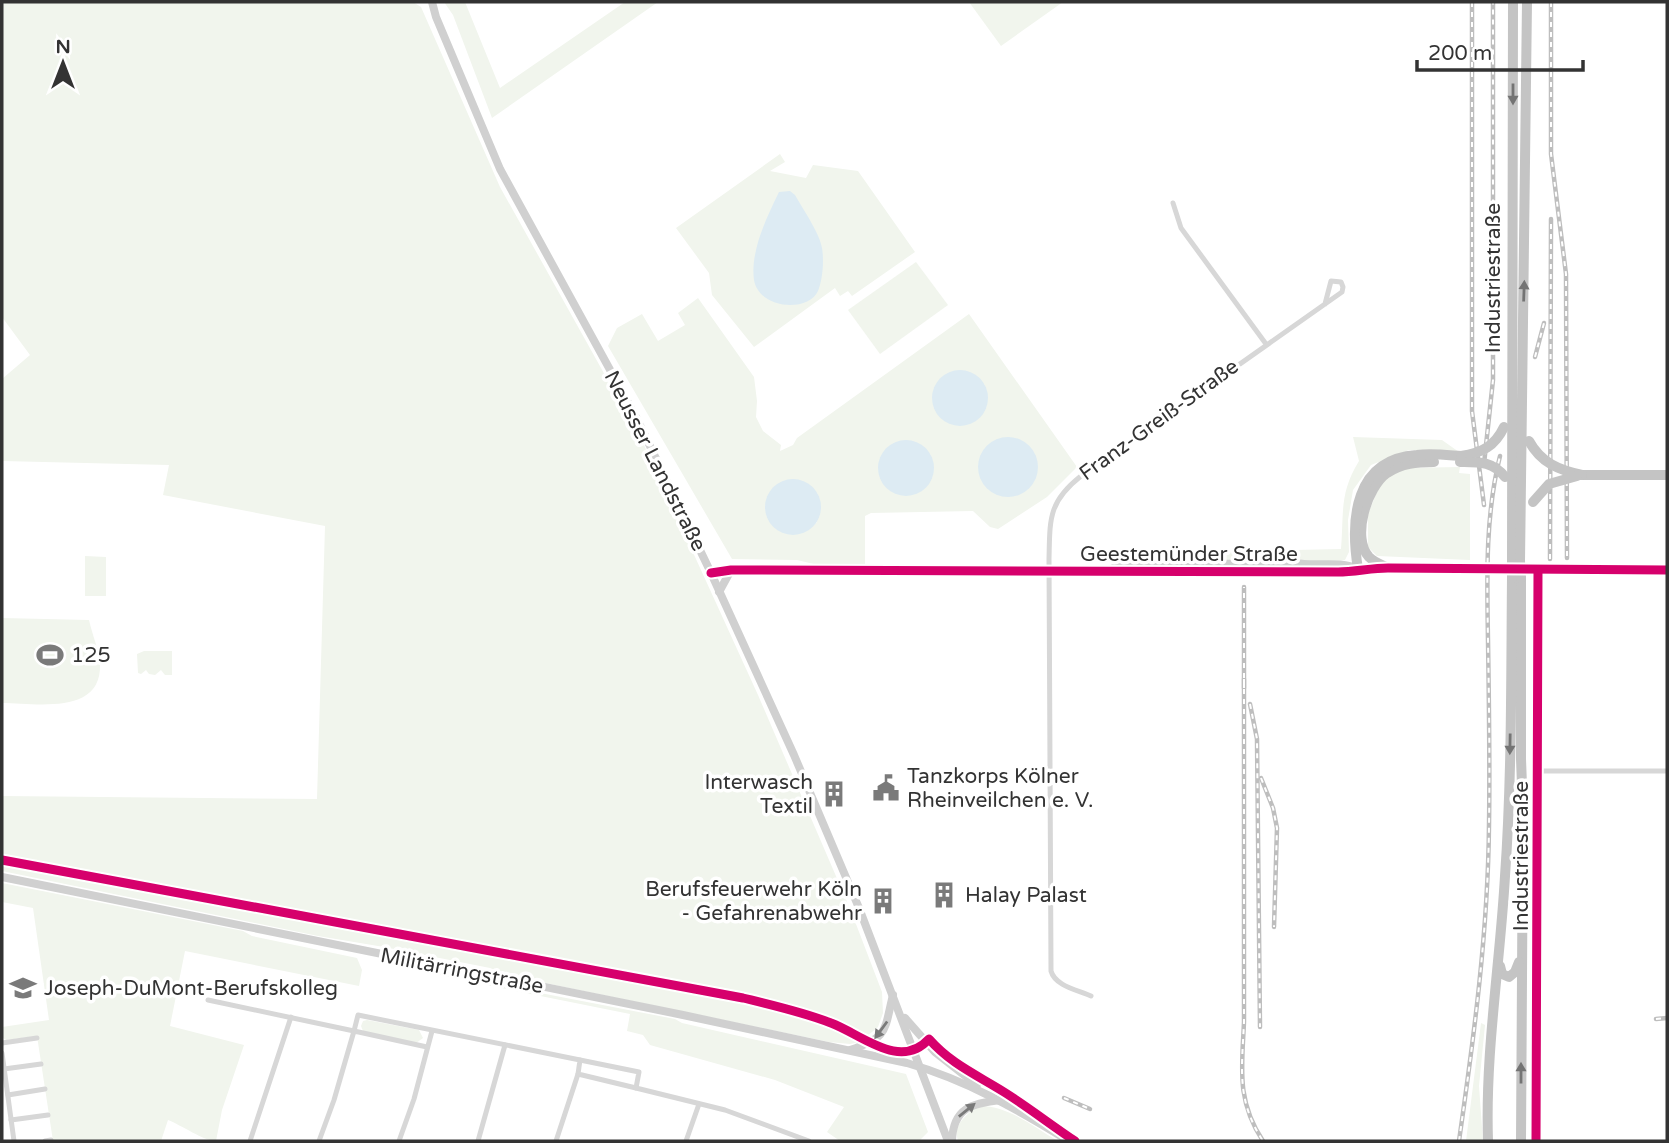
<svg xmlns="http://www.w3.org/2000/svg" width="1669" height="1143" viewBox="0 0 1669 1143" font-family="'Varela Round',sans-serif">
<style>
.green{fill:#f1f5ed;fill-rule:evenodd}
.water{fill:#ddebf3}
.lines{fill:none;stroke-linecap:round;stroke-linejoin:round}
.street{stroke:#d7d7d7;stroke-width:5}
.secondary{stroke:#d0d0d0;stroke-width:8}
.highway{stroke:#c4c4c4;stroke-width:10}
.rail-casing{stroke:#bebebe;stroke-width:4.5}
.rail{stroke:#fff;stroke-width:2;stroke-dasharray:5;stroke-linecap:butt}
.highway-bridge{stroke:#c4c4c4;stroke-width:10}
.cycleway-casing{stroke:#fff;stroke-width:13}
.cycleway{stroke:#d6006c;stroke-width:9}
.oneway{fill:#747474}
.oneway2{fill:#7a7a7a}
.labels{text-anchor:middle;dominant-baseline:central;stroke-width:7;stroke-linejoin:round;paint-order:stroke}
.street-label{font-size:21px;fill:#333;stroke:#fff}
.poi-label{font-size:21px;fill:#333;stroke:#fff;text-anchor:start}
</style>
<rect width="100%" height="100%" fill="#fff"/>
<g class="green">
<path d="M 2,2 L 413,2 L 421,7 L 500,187 L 644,445 L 758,695 L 851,911 L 882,992 L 883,1013 L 878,1027 L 860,1042 L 850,1044 L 829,1042 L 507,975 L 490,968 L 384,947 L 318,936 L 2,871 L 2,796 L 317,799 L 325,526 L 163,495 L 169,465 L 2,461 L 2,379 L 30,355 L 2,317 Z"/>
<path d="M 444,2 L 465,2 L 500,88 L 625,2 L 658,2 L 492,118 L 453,15 Z"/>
<path d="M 969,2 L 1063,2 L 1001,46 Z"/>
<path d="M 780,154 L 785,162 L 770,171 L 806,178 L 813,165 L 858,171 L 915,252 L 852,296 L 848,291 L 840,296 L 835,288 L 754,347 L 712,295 L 709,273 L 676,228 Z"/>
<path d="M 916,262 L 948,305 L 880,354 L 848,310 Z"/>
<path d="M 698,298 L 754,377 L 757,401 L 756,417 L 763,431 L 781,445 L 780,451 L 793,445 L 797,438 L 969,314 L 1077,467 L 1047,497 L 998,529 L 990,527 L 973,511 L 871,513 L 865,516 L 865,566 L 818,565 L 797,560 L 732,559 L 608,346 L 617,328 L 642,314 L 658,341 L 685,325 L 678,313 ZM 765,505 L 817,522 C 797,544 768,534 765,505 Z"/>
<path d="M 1353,437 L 1442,440 L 1459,452 L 1409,450 L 1371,465 L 1353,490 L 1348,520 L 1349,552 L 1345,560 L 1311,563 L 1160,561 L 1154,553 L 1341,549 C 1344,514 1339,493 1359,461 Z"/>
<path d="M 1460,467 L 1459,473 L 1470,474 L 1470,560 L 1377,556 L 1368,547 L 1368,514 L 1380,485 L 1390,475 L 1404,468 Z"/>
<path d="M 85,556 L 106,557 L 106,596 L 85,596 Z"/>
<path d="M 2,618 L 89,620 C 92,634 99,650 100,664 C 102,716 35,703 2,703 Z"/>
<path d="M 144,651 L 172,651 L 172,675 L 165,675 L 161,670 L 155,675 L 149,674 L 146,670 L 141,674 L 138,673 L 137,654 Z"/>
<path d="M 2,883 L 243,931 L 252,936 L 357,958 L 362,970 L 359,986 L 185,951 L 170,1026 L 244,1045 L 222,1110 L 216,1141 C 204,1141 181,1125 168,1120 L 161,1141 L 53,1141 L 37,1036 L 6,1040 L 3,1038 L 2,1027 L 49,1020 L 33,908 L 2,902 Z"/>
<path d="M 374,961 L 675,1019 L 682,1023 L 906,1074 L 928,1132 L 919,1141 L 840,1141 L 827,1132 L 844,1107 L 775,1080 L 650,1045 L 643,1035 L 627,1031 L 630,1014 L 476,983 L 472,985 L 470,981 Z"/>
<path d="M 367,1020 L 419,1030 L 423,1038 L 416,1043 L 363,1031 L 361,1026 L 363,1021 Z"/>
<path d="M 1481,1023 L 1485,1025 L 1479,1086 L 1483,1141 L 1466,1141 Z"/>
<path d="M 977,1106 C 1007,1104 1033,1127 1058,1141 L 958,1141 C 953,1125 965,1116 977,1106 Z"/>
</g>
<g class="water">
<path d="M 790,191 L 795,195 C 803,209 820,234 822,248 C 824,260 823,279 818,291 C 808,313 759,309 754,280 C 750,251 767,217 779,192 Z"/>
<circle cx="960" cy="398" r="28"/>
<circle cx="1008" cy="467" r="30"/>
<circle cx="906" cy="468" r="28"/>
<circle cx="793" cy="507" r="28"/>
</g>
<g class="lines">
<g class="street">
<path d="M 1173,203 L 1181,228 L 1266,344"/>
<path d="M 1539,771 L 1667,771"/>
<path d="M 1091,996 C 1078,990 1055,986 1051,971 L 1049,559 C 1050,519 1048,502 1081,476 L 1342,292 L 1343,287 L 1341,282 L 1331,281 L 1325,304"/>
<path d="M 208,1000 L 354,1031 L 358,1015 L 580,1060 L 578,1074 L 636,1088"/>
<path d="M 2,1043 L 37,1038"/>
<path d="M 2,1053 L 14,1141"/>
<path d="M 580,1060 L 639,1072 L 636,1088 L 725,1110 L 809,1141"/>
<path d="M 4,1069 L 41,1064"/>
<path d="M 8,1095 L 45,1089"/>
<path d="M 11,1120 L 48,1115"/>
<path d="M 45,1141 L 51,1140"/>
<path d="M 250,1141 L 291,1017"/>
<path d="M 319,1141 L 334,1100 L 354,1031 L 427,1047"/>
<path d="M 399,1141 L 414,1099 L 432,1031"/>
<path d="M 478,1141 L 505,1045"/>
<path d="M 556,1141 L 578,1074"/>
<path d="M 686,1141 L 699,1104"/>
</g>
<g class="secondary">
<path d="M 432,2 L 436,17 L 500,169 L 637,419 L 711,573 L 794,755 L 859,908 L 948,1141"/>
<path d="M 1111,569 L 1122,565 L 1296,563 C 1316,567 1339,560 1358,569"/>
<path d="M 711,573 L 731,570 L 1338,572 C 1355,572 1371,568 1388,568 L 1667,570"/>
<path d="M 719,592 L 731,570"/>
<path d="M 2,877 L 683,1015 L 907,1063 C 966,1080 1017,1109 1069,1141"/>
<path d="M 905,1018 L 935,1052 L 977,1085"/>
<path d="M 850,1050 C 889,1037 884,1031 893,995"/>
<path d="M 952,1141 C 953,1108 972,1103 1001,1100"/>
<path d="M 1536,1141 L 1538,570"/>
</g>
<g class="highway">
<path d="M 1582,475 L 1667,475"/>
<path d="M 1512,561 L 1513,2"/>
<path d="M 1520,561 L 1527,2"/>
<path d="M 1388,568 C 1382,565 1374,562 1369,557 C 1351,538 1367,487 1387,473 C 1402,463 1417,462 1434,462"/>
<path d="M 1358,569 C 1350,520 1354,459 1417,455 C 1431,453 1447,455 1461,456"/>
<path d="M 1521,578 L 1521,759 L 1523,812 L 1521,1141"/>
<path d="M 1500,966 L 1502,974 L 1509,977 L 1515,972 L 1519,962"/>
<path d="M 1488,1141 C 1485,1052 1500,965 1505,876 C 1512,777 1511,677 1512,578"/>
</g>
<g class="rail-casing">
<g id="rail">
<path d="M 1472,2 L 1472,411 L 1484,505"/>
<path d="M 1551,2 L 1551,154 L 1566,274 L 1567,558"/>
<path d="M 1535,357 L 1544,323"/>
<path d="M 1484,464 L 1493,380 L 1493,2"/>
<path d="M 1550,559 L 1551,219"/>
<path d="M 1244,679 L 1244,1022 C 1242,1068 1236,1100 1263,1141"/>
<path d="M 1244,688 L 1244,587"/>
<path d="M 1250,704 L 1257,739 L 1260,1027"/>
<path d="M 1261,778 L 1273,808 L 1277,828 L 1274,927"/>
<path d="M 1656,1019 L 1667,1018"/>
<path d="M 1064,1098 L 1090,1109"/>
<path d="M 1459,1141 C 1474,1036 1488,932 1489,825 C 1490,764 1489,702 1488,640 C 1487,578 1485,517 1500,456"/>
</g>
</g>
<use href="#rail" class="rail"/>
<g class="highway-bridge">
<path d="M 1529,441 C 1541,463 1559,470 1582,475"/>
<path d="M 1461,456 C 1482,453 1495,446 1504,427"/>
<path d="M 1460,462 C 1479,462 1493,461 1505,477"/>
<path d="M 1533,502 L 1549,484 L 1577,476"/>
<path d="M 1512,561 L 1512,578"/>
<path d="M 1520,561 L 1521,578"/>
</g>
<g class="cycleway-casing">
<g id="cycleway">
<path d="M 711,573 L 731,570 L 1338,572 C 1355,572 1371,568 1388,568 L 1667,570"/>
<path d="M 2,860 L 743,998 C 772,1005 803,1012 831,1023 C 861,1034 900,1071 929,1039 C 951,1064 977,1075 1004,1092 C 1028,1107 1051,1125 1075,1141"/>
<path d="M 1536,1141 L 1538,570"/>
</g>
</g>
<use href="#cycleway" class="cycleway"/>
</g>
<defs><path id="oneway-solid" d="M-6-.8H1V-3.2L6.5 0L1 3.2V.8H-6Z" transform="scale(1.75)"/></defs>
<g class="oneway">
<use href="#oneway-solid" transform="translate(1513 94) rotate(90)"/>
<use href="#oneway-solid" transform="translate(1524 291) rotate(-88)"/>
<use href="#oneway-solid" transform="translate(1510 744) rotate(91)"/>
<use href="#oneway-solid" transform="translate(1521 1073) rotate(-90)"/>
</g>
<g class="oneway2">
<use href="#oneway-solid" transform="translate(881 1030) rotate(126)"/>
<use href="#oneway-solid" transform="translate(967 1110) rotate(-39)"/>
</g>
<defs>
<g id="stadium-bare" transform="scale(2.1)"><path d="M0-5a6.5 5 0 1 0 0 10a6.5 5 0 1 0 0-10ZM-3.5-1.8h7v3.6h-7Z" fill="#7a7a7a" stroke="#fff" stroke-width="2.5" paint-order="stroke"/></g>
<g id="civic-bare" transform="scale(2.1)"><path d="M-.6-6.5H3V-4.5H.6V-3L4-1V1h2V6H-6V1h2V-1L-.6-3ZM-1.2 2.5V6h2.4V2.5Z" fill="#7a7a7a" stroke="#fff" stroke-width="2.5" paint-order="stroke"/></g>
<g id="building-bare" transform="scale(2.1)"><path d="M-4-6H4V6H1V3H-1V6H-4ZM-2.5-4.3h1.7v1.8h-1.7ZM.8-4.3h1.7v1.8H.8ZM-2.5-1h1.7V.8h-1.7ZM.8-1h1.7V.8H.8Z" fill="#7a7a7a" stroke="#fff" stroke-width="2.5" paint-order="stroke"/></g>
<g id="university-bare" transform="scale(2.1)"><path d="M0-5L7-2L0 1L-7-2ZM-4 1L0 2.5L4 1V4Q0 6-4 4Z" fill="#7a7a7a" stroke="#fff" stroke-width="2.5" paint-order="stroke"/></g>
</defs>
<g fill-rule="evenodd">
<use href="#stadium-bare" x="50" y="655"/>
<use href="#civic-bare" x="886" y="788"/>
<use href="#building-bare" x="834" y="794"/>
<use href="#building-bare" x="944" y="895"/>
<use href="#building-bare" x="883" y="901"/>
<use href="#university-bare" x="23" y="988"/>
</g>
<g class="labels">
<g class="street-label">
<text transform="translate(1493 278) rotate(-90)">Industriestraße</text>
<text transform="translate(1159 420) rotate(-36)">Franz-Greiß-Straße</text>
<text transform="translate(655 461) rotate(63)">Neusser Landstraße</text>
<text x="1189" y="554">Geestemünder Straße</text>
<text transform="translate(1521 856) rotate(-90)">Industriestraße</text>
<text transform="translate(462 971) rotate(11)">Militärringstraße</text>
</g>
<g class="poi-label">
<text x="71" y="655">125</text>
<text x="907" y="776">Tanzkorps Kölner<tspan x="907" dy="24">Rheinveilchen e. V.</tspan></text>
<text x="813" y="782" text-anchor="end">Interwasch<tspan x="813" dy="24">Textil</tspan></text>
<text x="862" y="889" text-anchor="end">Berufsfeuerwehr Köln<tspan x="862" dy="24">- Gefahrenabwehr</tspan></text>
<text x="965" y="895">Halay Palast</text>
<text x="44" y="988">Joseph-DuMont-Berufskolleg</text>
</g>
</g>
<rect width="1669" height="1143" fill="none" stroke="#333333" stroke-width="7"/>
<g transform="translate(63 63)" stroke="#ffffff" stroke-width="5" paint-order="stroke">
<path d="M0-5L12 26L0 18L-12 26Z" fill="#333333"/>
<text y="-10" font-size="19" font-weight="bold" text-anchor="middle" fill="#333333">N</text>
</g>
<path d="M1417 60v10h166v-10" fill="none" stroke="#333333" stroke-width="3.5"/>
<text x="1428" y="60" font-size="21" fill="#333333" stroke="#ffffff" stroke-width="5" paint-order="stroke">200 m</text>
</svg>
